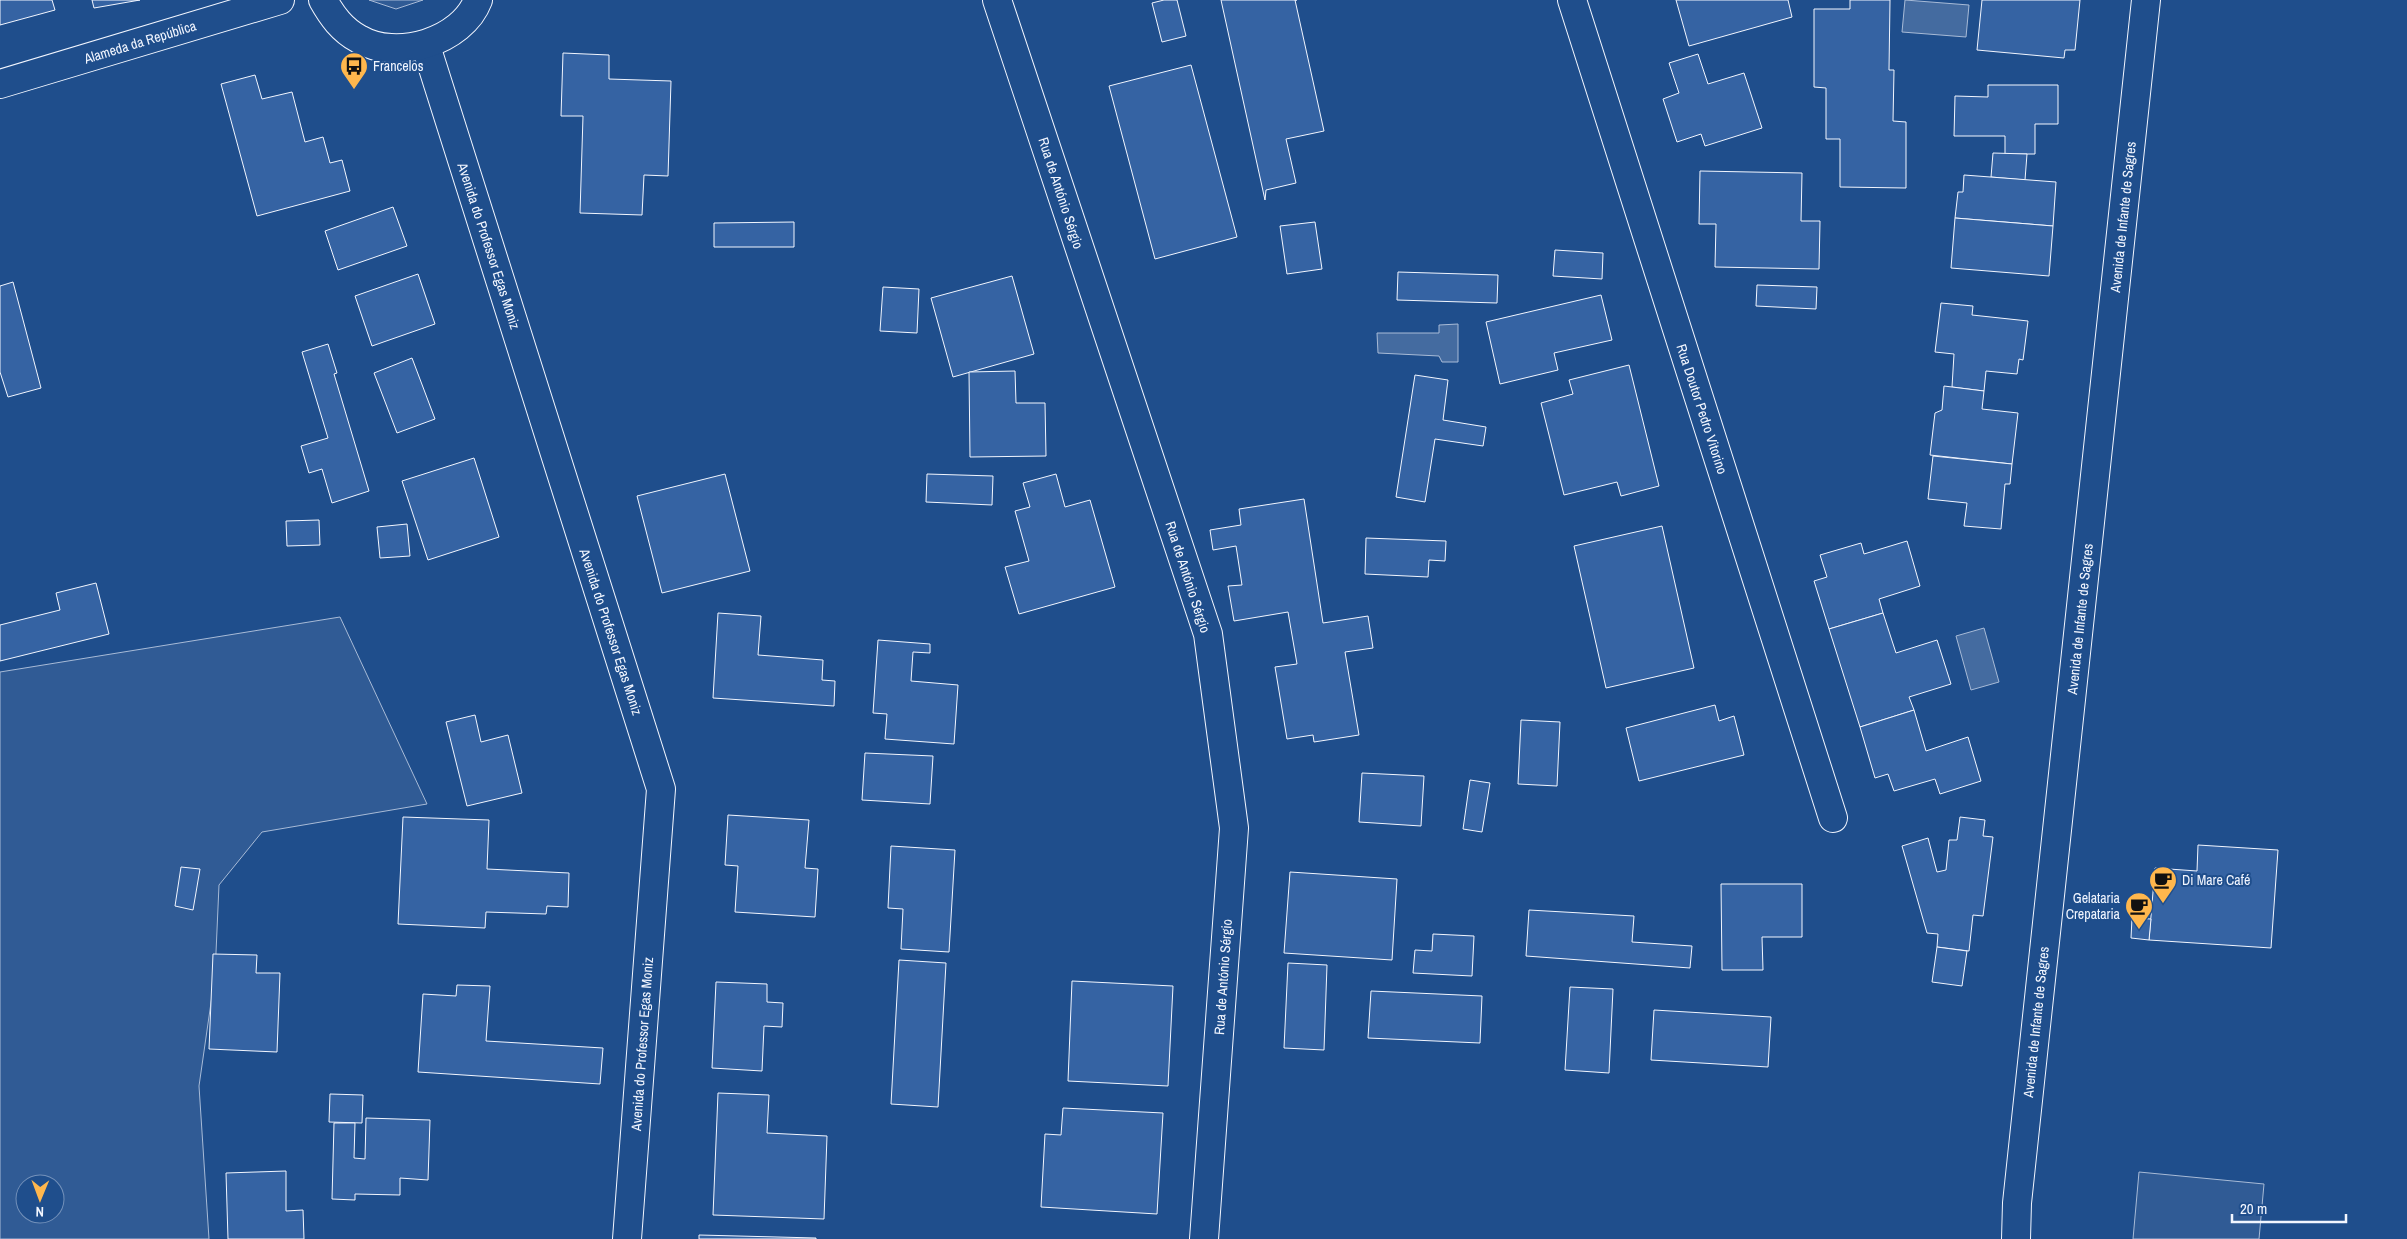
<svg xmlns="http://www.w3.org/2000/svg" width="2407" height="1239" viewBox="0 0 2407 1239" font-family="'Archivo Narrow',sans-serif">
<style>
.built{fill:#305b95;stroke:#a8bbd7;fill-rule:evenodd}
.water{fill:#446ba0;stroke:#a8bbd7}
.building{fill:#3563a3;stroke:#f2f6ff}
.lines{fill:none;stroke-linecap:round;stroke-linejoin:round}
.street-casing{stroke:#f2f6ff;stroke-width:30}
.secondary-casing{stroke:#f2f6ff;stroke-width:30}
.street{stroke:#1f4e8c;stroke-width:28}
.secondary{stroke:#1f4e8c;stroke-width:28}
.labels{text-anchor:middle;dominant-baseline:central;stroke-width:4;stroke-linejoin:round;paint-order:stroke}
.street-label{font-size:14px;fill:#f2f6ff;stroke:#1f4e8c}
.poi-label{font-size:14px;fill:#f2f6ff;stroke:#1f4e8c;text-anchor:start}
</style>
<rect width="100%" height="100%" fill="#1f4e8c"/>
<g class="built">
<path d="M 369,0 L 423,0 L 396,9 Z"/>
<path d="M 340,617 L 427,804 L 262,832 L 219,885 L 215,975 L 199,1086 L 209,1239 L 0,1239 L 0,672 ZM 25,1184 L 55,1184 L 55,1214 L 25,1214 Z"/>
<path d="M 2139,1172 L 2264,1184 L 2259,1239 L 2133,1239 Z"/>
</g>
<g class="water">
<path d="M 1905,0 L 1969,5 L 1966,37 L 1902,32 Z"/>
<path d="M 1458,324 L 1458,362 L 1442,362 L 1439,356 L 1378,353 L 1377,333 L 1439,333 L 1439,325 Z"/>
<path d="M 1984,628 L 1999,682 L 1971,690 L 1956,636 Z"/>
</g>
<g class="building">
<path d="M 0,0 L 52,0 L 55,10 L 0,25 Z"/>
<path d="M 92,0 L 140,0 L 94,8 Z"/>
<path d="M 1164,0 L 1177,0 L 1186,36 L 1162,42 L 1152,3 Z"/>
<path d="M 1221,0 L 1297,0 L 1295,0 L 1324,131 L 1286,139 L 1296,183 L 1266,190 L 1265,200 Z"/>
<path d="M 1676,0 L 1788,0 L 1792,17 L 1689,46 Z"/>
<path d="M 1850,0 L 1890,0 L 1889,70 L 1894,70 L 1893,121 L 1906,122 L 1906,188 L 1840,187 L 1840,139 L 1826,139 L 1826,88 L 1814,87 L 1814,9 L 1850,9 Z"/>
<path d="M 1982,0 L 2080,0 L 2075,50 L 2065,50 L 2064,58 L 1977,50 Z"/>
<path d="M 563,53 L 609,55 L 609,79 L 671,81 L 668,176 L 644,175 L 642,215 L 580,213 L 583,116 L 561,116 Z"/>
<path d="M 1698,54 L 1708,84 L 1744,73 L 1762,128 L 1705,146 L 1701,134 L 1677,142 L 1663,99 L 1679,93 L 1669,63 Z"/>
<path d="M 1191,65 L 1237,237 L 1155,259 L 1109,86 Z"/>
<path d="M 255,75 L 262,99 L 292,92 L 305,142 L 323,137 L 330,163 L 342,160 L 350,191 L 257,216 L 221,84 Z"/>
<path d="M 1988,85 L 2058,85 L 2058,124 L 2035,124 L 2035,154 L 2005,154 L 2005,136 L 1954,136 L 1955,96 L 1988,97 Z"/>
<path d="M 1993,153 L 2027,154 L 2025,180 L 1991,177 Z"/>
<path d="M 1700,171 L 1802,173 L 1801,221 L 1820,221 L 1819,269 L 1715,267 L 1716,224 L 1699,224 Z"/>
<path d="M 1964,175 L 2056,182 L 2053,226 L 1955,218 L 1958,192 L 1963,192 Z"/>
<path d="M 393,207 L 407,246 L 338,270 L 325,231 Z"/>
<path d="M 1955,218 L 2053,226 L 2049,276 L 1951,268 Z"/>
<path d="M 794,222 L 794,247 L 714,247 L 714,223 Z"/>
<path d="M 1315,222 L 1322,269 L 1287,274 L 1280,226 Z"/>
<path d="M 1555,250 L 1603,253 L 1602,279 L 1553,276 Z"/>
<path d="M 1398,272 L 1498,275 L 1497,303 L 1397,300 Z"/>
<path d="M 418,274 L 435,324 L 372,346 L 355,296 Z"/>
<path d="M 1012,276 L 1034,354 L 953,377 L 931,298 Z"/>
<path d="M 13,282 L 41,388 L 8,397 L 0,372 L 0,286 Z"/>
<path d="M 1757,285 L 1817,287 L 1816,309 L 1756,306 Z"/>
<path d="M 883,287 L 919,289 L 917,333 L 880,331 Z"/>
<path d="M 1601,295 L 1612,340 L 1554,353 L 1558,370 L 1500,384 L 1486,322 Z"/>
<path d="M 1941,303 L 1973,306 L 1972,315 L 2028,321 L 2023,360 L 2019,359 L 2017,374 L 1986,371 L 1984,391 L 1952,387 L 1954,354 L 1935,352 Z"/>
<path d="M 328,344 L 337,373 L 334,374 L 369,491 L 332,503 L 322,469 L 309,473 L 301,446 L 328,438 L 302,352 Z"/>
<path d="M 412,358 L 435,419 L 397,433 L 374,373 Z"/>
<path d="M 1629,365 L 1659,486 L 1621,496 L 1617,482 L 1564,495 L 1541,403 L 1573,394 L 1569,380 Z"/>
<path d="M 1015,371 L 1016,403 L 1045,403 L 1046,456 L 970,457 L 969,372 Z"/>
<path d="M 1415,375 L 1448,380 L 1443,420 L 1486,427 L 1483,446 L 1435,439 L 1425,502 L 1396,497 Z"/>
<path d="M 1944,386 L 1984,391 L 1982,409 L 2018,413 L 2012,464 L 1930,455 L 1935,413 L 1942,410 Z"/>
<path d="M 1933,456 L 2012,464 L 2010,484 L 2005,484 L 2001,529 L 1964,526 L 1967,503 L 1928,499 Z"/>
<path d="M 474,458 L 499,537 L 428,560 L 402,481 Z"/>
<path d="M 725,474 L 750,571 L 662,593 L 637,496 Z"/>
<path d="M 927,474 L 993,476 L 992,505 L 926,502 Z"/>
<path d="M 1056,474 L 1065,507 L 1090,500 L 1115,587 L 1019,614 L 1005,567 L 1029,561 L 1015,511 L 1030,507 L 1023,483 Z"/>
<path d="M 1304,499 L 1323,623 L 1368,616 L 1373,648 L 1345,652 L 1359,735 L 1314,742 L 1313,735 L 1287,739 L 1275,667 L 1297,664 L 1288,612 L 1234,621 L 1228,586 L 1242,585 L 1236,546 L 1213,550 L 1210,530 L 1241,525 L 1239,509 Z"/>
<path d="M 319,520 L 320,545 L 287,546 L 286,521 Z"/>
<path d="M 407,524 L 410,556 L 380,558 L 377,527 Z"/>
<path d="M 1662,526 L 1694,668 L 1606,688 L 1574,546 Z"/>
<path d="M 1366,538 L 1446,541 L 1445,561 L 1429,560 L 1428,577 L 1365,574 Z"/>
<path d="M 1907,541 L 1920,586 L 1879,599 L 1883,613 L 1829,629 L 1814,581 L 1827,577 L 1820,555 L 1861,543 L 1864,554 Z"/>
<path d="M 96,583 L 109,634 L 0,661 L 0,625 L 60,610 L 56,593 Z"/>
<path d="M 718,613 L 761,616 L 758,655 L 823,660 L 822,680 L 835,681 L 834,706 L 713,698 Z"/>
<path d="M 1883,613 L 1896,653 L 1937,640 L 1951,684 L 1909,697 L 1914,710 L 1860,727 L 1829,629 Z"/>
<path d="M 878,640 L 930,644 L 930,653 L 913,652 L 911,681 L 958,685 L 954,744 L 885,739 L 887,714 L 873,713 Z"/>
<path d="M 1715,705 L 1719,721 L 1734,716 L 1744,755 L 1639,781 L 1626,728 Z"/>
<path d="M 1914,710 L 1926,751 L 1968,737 L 1981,781 L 1940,794 L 1935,779 L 1894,791 L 1888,774 L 1875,778 L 1860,727 Z"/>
<path d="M 475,715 L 481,742 L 508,735 L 522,793 L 467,806 L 446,722 Z"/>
<path d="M 1521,720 L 1560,722 L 1557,786 L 1518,784 Z"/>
<path d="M 865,753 L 933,756 L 930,804 L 862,800 Z"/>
<path d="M 1362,773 L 1424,776 L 1421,826 L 1359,822 Z"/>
<path d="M 1470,780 L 1490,783 L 1482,832 L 1463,829 Z"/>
<path d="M 728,815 L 809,820 L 805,868 L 818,869 L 815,917 L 735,912 L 738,866 L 725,865 Z"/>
<path d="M 403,817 L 489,820 L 487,869 L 569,873 L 568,907 L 547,906 L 546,914 L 486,912 L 485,928 L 398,924 Z"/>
<path d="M 1960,817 L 1985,820 L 1983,836 L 1993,837 L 1983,916 L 1973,915 L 1969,951 L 1937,947 L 1938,934 L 1927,933 L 1902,846 L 1928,838 L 1937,872 L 1946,870 L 1949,840 L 1957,840 Z"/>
<path d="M 2198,845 L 2278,850 L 2271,948 L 2149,940 L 2155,868 L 2197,871 Z"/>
<path d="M 891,846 L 955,850 L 949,952 L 901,949 L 903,909 L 888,908 Z"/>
<path d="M 181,867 L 200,869 L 193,910 L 175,906 Z"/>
<path d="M 1290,872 L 1397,879 L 1392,960 L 1284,953 Z"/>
<path d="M 1721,884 L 1802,884 L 1802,937 L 1762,937 L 1763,970 L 1722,970 Z"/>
<path d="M 1529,910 L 1634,916 L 1632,942 L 1692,946 L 1690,968 L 1526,956 Z"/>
<path d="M 2132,918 L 2151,919 L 2149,940 L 2131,938 Z"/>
<path d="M 1433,934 L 1474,936 L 1472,976 L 1413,973 L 1415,950 L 1432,951 Z"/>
<path d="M 1937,947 L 1967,951 L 1962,986 L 1932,982 Z"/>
<path d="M 213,954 L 257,955 L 256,973 L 280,973 L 277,1052 L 209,1049 Z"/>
<path d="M 899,960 L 946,963 L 938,1107 L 891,1104 Z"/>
<path d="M 1288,963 L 1327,965 L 1324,1050 L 1284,1048 Z"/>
<path d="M 1072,981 L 1173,986 L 1168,1086 L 1068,1081 Z"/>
<path d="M 716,982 L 767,984 L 767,1002 L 783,1003 L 782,1027 L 764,1026 L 762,1071 L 712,1068 Z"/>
<path d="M 457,985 L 490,986 L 486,1041 L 603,1048 L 600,1084 L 418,1072 L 423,994 L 456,996 Z"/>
<path d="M 1570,987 L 1613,989 L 1609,1073 L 1565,1070 Z"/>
<path d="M 1371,991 L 1482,996 L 1480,1043 L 1368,1038 Z"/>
<path d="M 1654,1010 L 1771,1017 L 1768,1067 L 1651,1060 Z"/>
<path d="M 718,1093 L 769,1095 L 767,1133 L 827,1136 L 824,1219 L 713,1215 Z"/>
<path d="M 330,1094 L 363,1095 L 362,1123 L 329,1122 Z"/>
<path d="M 1063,1108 L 1163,1113 L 1157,1214 L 1041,1207 L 1045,1134 L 1061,1135 Z"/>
<path d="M 366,1118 L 430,1120 L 428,1180 L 400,1178 L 400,1195 L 355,1194 L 355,1200 L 332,1199 L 334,1123 L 355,1123 L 354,1158 L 365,1159 Z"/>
<path d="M 286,1171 L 286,1211 L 303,1210 L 304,1239 L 228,1239 L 226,1173 Z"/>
<path d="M 699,1235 L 816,1238 L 816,1239 L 699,1239 Z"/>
</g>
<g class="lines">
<g class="street-casing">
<g id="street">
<path d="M 997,0 L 1208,634 L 1234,828 L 1204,1239"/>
<path d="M 1572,0 L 1833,818"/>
<path d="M 426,46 L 661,789 L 627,1239"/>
</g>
</g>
<g class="secondary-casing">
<g id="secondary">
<path d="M 323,0 C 332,16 342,30 359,39 C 396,61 462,42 478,0"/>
<path d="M 0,84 L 280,0"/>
<path d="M 2016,1239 L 2017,1203 L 2146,0"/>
</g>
</g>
<use href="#street" class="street"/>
<use href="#secondary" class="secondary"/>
</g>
<defs>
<g id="bus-pin" transform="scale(1.4375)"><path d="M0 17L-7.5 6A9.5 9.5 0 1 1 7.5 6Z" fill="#ffb74d" stroke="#1f4e8c"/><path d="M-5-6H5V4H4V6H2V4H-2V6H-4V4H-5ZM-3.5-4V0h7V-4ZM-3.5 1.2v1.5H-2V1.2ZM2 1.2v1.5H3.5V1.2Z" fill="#111"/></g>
<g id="cafe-pin" transform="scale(1.4375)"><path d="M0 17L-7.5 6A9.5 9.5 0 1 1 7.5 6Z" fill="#ffb74d" stroke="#1f4e8c"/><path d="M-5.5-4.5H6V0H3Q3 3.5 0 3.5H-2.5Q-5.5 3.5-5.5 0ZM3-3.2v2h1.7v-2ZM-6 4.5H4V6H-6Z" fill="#111"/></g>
</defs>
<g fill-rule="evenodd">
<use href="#bus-pin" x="354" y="66"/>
<use href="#cafe-pin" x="2163" y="880"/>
<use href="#cafe-pin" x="2139" y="906"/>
</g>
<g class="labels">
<g class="street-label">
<text transform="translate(140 42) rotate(-17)">Alameda da República</text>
<text transform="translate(1061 193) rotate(72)">Rua de António Sérgio</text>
<text transform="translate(2123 217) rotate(-84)">Avenida de Infante de Sagres</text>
<text transform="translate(489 246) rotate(72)">Avenida do Professor Egas Moniz</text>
<text transform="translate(1702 409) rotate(72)">Rua Doutor Pedro Vitorino</text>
<text transform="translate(1188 577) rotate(72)">Rua de António Sérgio</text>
<text transform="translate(2080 619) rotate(-84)">Avenida de Infante de Sagres</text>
<text transform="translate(611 632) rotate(72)">Avenida do Professor Egas Moniz</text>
<text transform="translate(1223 977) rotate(-86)">Rua de António Sérgio</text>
<text transform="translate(2036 1022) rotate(-84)">Avenida de Infante de Sagres</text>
<text transform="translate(642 1044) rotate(-86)">Avenida do Professor Egas Moniz</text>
</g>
<g class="poi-label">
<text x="373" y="66">Francelos</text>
<text x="2182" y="880">Di Mare Café</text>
<text x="2120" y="898" text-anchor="end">Gelataria<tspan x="2120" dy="16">Crepataria</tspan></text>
</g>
</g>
<g transform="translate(40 1199) rotate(181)"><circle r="24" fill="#1f4e8c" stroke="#7391ba"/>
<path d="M0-4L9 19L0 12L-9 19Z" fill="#ffb74d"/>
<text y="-8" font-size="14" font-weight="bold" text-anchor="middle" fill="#f2f6ff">N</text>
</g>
<path d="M2232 1214v8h114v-8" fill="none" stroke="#f2f6ff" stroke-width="2.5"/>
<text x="2240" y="1214" font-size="15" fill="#f2f6ff" stroke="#1f4e8c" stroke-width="4" paint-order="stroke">20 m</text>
</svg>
